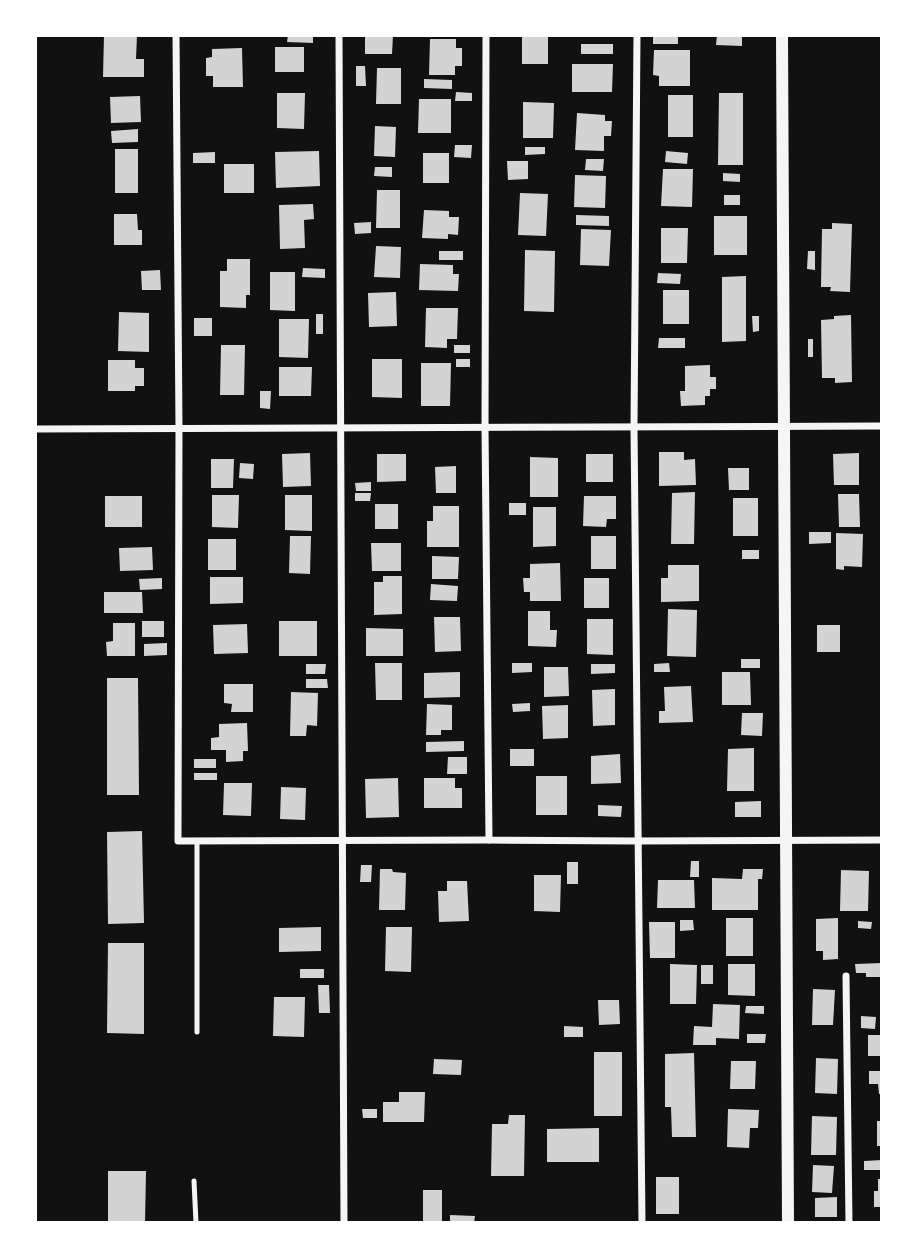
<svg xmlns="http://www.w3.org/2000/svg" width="917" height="1258" viewBox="0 0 917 1258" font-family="'IBM Plex Sans',sans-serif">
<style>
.building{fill:#d3d3d3}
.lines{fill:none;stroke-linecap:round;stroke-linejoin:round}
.service{stroke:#f5f5f5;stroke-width:5}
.minor{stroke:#f5f5f5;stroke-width:7}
.tertiary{stroke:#f5f5f5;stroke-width:12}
</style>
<rect width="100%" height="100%" fill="#111"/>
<g class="building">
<path d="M 104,35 L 137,35 L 136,59 L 144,59 L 144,77 L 103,77 Z"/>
<path d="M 288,35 L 313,35 L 313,43 L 287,42 Z"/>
<path d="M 365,35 L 393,35 L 392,54 L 365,54 Z"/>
<rect x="522" y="35" width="26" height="29"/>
<rect x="653" y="35" width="25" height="9"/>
<path d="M 717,35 L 742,35 L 742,46 L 716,45 Z"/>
<path d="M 430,39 L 456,39 L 456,48 L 462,48 L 462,66 L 455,66 L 455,75 L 429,75 Z"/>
<rect x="581" y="44" width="32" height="10"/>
<rect x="275" y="47" width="29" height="25"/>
<path d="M 242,48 L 243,87 L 213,87 L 213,76 L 206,76 L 206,58 L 212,57 L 212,49 Z"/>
<path d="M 654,50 L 690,50 L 690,86 L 659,86 L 659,76 L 653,75 Z"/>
<path d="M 572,64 L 613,64 L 612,92 L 572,92 Z"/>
<path d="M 356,66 L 365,66 L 366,86 L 356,86 Z"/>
<path d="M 377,68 L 401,68 L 401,104 L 376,104 Z"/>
<path d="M 424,79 L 452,80 L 452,89 L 424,88 Z"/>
<path d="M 456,92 L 472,93 L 472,101 L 455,101 Z"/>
<path d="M 277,93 L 305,93 L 304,129 L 277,128 Z"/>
<path d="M 719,93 L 743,93 L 743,165 L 718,165 Z"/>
<rect x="668" y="95" width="25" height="42"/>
<path d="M 140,96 L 141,122 L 111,123 L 110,97 Z"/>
<path d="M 419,99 L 451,99 L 451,133 L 418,133 Z"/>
<path d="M 523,102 L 554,103 L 553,138 L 523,138 Z"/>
<path d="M 577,113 L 605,115 L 605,121 L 612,121 L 611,136 L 604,136 L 604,151 L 575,150 Z"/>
<path d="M 375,126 L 396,127 L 395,157 L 374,156 Z"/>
<path d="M 138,129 L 138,142 L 112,143 L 111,131 Z"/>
<path d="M 455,145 L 472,145 L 471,158 L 454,157 Z"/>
<path d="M 525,147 L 545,147 L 545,154 L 525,155 Z"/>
<rect x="115" y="149" width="23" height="44"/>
<path d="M 319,151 L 320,186 L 276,188 L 275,152 Z"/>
<path d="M 666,151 L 688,153 L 687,164 L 665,162 Z"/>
<path d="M 215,152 L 215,163 L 193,163 L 193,153 Z"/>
<rect x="423" y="153" width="26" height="30"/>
<path d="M 586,159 L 604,159 L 603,171 L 585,170 Z"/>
<path d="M 507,161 L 528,161 L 528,179 L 508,180 Z"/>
<rect x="224" y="164" width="30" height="29"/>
<path d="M 375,167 L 392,167 L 392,177 L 374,176 Z"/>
<path d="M 663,169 L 693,169 L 692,207 L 661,206 Z"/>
<path d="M 723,173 L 740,174 L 740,182 L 723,181 Z"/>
<path d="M 575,175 L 606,176 L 605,208 L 574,207 Z"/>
<path d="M 377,190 L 400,190 L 400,228 L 376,228 Z"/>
<path d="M 520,193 L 548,194 L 546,236 L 518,235 Z"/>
<rect x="724" y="195" width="16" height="10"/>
<path d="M 313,204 L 314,219 L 304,220 L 305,248 L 280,249 L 279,205 Z"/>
<path d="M 424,210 L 449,211 L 449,217 L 459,217 L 458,235 L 448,234 L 448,239 L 422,238 Z"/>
<path d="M 114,214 L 137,214 L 138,230 L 142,230 L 142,245 L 114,245 Z"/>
<path d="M 576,215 L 609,216 L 609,226 L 576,225 Z"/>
<rect x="714" y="216" width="33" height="39"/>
<path d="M 371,222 L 371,233 L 355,234 L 354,223 Z"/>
<path d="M 832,223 L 852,224 L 850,292 L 830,291 L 831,287 L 821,287 L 822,229 L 832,229 Z"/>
<path d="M 661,228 L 688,228 L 687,263 L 661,263 Z"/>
<path d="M 581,229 L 611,230 L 609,266 L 580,265 Z"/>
<path d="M 376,246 L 401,247 L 400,278 L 374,277 Z"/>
<path d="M 525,250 L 555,251 L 554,312 L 524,311 Z"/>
<rect x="439" y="251" width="24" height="9"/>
<path d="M 808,251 L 815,251 L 815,270 L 807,269 Z"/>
<path d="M 227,259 L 250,259 L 250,295 L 246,295 L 246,308 L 220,307 L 220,271 L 227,271 Z"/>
<path d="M 420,264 L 453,265 L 453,274 L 459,274 L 458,291 L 419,290 Z"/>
<path d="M 303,268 L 325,269 L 325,278 L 302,277 Z"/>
<path d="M 160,270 L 161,290 L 142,290 L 141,271 Z"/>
<path d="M 270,272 L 295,272 L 295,311 L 270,310 Z"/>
<path d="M 658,273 L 681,274 L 680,284 L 657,283 Z"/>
<path d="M 746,276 L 746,341 L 722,342 L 722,277 Z"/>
<rect x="663" y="290" width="26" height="34"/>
<path d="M 396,292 L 397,326 L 369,327 L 368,293 Z"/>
<path d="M 426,308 L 458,308 L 457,339 L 447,339 L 447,348 L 425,347 Z"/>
<path d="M 119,312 L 149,313 L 149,352 L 118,351 Z"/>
<rect x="316" y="314" width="7" height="20"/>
<path d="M 851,315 L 852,382 L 835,383 L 835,378 L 822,378 L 821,320 L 834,319 L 834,316 Z"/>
<path d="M 752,316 L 759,316 L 759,331 L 753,332 Z"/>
<rect x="194" y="318" width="18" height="18"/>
<path d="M 279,319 L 309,319 L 308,358 L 279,357 Z"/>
<path d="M 659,338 L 685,338 L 685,348 L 658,348 Z"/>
<rect x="808" y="339" width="5" height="18"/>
<path d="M 221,345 L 245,345 L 244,395 L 220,395 Z"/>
<rect x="454" y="345" width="16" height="8"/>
<path d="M 372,359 L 402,359 L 402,398 L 372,397 Z"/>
<rect x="456" y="359" width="14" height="8"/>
<path d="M 108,360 L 135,360 L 135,368 L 144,368 L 144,386 L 135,386 L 135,391 L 108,391 Z"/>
<path d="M 421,363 L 451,363 L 450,406 L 421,406 Z"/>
<path d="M 710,365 L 710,377 L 716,377 L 716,389 L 710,389 L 710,396 L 705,396 L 705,405 L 681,406 L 680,391 L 685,391 L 685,366 Z"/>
<path d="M 279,367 L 312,367 L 311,396 L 279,396 Z"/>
<path d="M 260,391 L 271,391 L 270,409 L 260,408 Z"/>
<path d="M 659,452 L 684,452 L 684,460 L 695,459 L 696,485 L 659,486 Z"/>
<path d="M 310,453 L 311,486 L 283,487 L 282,454 Z"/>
<path d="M 859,453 L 859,485 L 834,485 L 833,454 Z"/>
<path d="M 377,454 L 406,454 L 406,481 L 377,482 Z"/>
<rect x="586" y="454" width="27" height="28"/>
<path d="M 530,457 L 558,458 L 558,497 L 530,497 Z"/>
<path d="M 211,459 L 234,459 L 233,488 L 211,488 Z"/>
<path d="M 240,463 L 254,464 L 253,479 L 239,478 Z"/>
<path d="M 456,466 L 456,493 L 436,493 L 435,467 Z"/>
<path d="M 728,468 L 749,468 L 749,490 L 729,490 Z"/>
<path d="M 371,482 L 371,491 L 356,491 L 355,483 Z"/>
<path d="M 695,492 L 694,544 L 671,544 L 672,493 Z"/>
<path d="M 355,493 L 371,493 L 370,501 L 355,501 Z"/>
<path d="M 838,494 L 859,494 L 860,527 L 839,527 Z"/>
<path d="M 212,495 L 239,495 L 238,528 L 212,527 Z"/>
<path d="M 285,495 L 312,495 L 312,531 L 285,530 Z"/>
<rect x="105" y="496" width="37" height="31"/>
<path d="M 584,496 L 616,496 L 616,519 L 607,519 L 606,527 L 583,526 Z"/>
<rect x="733" y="498" width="25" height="38"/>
<rect x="509" y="503" width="17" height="12"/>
<rect x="375" y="504" width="23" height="25"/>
<path d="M 433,506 L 459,506 L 459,547 L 427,547 L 427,521 L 433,521 Z"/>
<path d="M 533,507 L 556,507 L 556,546 L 533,547 Z"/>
<path d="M 809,532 L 831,532 L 831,543 L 809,544 Z"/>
<path d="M 836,533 L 863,534 L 862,567 L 844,566 L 844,570 L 836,569 Z"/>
<path d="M 290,536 L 311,536 L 310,574 L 289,573 Z"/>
<rect x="591" y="536" width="25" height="33"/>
<rect x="208" y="539" width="28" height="31"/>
<path d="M 371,543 L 401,543 L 401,571 L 372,571 Z"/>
<path d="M 152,547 L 153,570 L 120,571 L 119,548 Z"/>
<rect x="742" y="550" width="17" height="9"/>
<path d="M 432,556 L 459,557 L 458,579 L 432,579 Z"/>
<path d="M 560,563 L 561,601 L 530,601 L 530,592 L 524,592 L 523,578 L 530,578 L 530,564 Z"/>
<path d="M 668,565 L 699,565 L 699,601 L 661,602 L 661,578 L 668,578 Z"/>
<path d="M 383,576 L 402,576 L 402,614 L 374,615 L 374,582 L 383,582 Z"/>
<path d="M 210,577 L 243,577 L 243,603 L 210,604 Z"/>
<path d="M 162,578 L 162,589 L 140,590 L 139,579 Z"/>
<rect x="584" y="578" width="25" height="30"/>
<path d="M 431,584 L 458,586 L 457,601 L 430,600 Z"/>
<path d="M 104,592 L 142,592 L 143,613 L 104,613 Z"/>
<path d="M 668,609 L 697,610 L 696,657 L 667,656 Z"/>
<path d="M 528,611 L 550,611 L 550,630 L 557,630 L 556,647 L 528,646 Z"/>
<path d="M 434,617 L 460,617 L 461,651 L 435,652 Z"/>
<path d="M 587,619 L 613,619 L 613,655 L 587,654 Z"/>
<rect x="142" y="621" width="22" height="16"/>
<rect x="279" y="621" width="38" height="35"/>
<path d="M 113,623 L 135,623 L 135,656 L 107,656 L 106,642 L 113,641 Z"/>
<path d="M 247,624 L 248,653 L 214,654 L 213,625 Z"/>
<rect x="817" y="625" width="23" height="27"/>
<path d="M 366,628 L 403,629 L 403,656 L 366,656 Z"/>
<path d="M 167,643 L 167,655 L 144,656 L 144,644 Z"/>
<rect x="741" y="659" width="19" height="9"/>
<path d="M 375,663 L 402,663 L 402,700 L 376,700 Z"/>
<path d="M 512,663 L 532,663 L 532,672 L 512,673 Z"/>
<path d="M 669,663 L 670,672 L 654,672 L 654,664 Z"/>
<path d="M 306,664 L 326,664 L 325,674 L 306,674 Z"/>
<path d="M 591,664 L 615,664 L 615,673 L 591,674 Z"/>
<path d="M 544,667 L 568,667 L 569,696 L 544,697 Z"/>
<path d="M 460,672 L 460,697 L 424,698 L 424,673 Z"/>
<path d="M 722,672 L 750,672 L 751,705 L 722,705 Z"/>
<path d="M 107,678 L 138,678 L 139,795 L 107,795 Z"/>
<path d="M 306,679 L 327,679 L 328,688 L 306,688 Z"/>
<path d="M 224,684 L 253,684 L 253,712 L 231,712 L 232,704 L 224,703 Z"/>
<path d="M 691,686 L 693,722 L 659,723 L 659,711 L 665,711 L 664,687 Z"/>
<path d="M 615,689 L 615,725 L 593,726 L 592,690 Z"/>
<path d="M 291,692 L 318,693 L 317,726 L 307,725 L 306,736 L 290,736 Z"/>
<path d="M 530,703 L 530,711 L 513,712 L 512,704 Z"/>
<path d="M 427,704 L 452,705 L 452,730 L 441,730 L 441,735 L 426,735 Z"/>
<path d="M 568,705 L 568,738 L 543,739 L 542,706 Z"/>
<path d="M 742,713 L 763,713 L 762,736 L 741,735 Z"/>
<path d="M 247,723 L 248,751 L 243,751 L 243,761 L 226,762 L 226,750 L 211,750 L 211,738 L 219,737 L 219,724 Z"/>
<path d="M 464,741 L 464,751 L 426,752 L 426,742 Z"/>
<path d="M 754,748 L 754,791 L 727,791 L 728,749 Z"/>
<rect x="510" y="749" width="24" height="17"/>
<path d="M 620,754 L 621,783 L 591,784 L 591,756 Z"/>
<path d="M 448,757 L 467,757 L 467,774 L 447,774 Z"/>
<rect x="194" y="759" width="22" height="9"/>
<rect x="194" y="773" width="23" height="7"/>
<rect x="536" y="776" width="31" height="39"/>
<path d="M 398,778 L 399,817 L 366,818 L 365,779 Z"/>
<path d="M 424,778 L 455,778 L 455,788 L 462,788 L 462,808 L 424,808 Z"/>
<path d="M 224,783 L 252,783 L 251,816 L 223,815 Z"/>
<path d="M 281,787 L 306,788 L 305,820 L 280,819 Z"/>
<path d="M 761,801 L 761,817 L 735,817 L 735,802 Z"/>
<path d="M 598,805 L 622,806 L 621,817 L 598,816 Z"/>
<path d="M 142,831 L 144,923 L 108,924 L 107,832 Z"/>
<path d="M 691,861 L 699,861 L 699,877 L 690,877 Z"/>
<rect x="567" y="862" width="11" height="22"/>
<path d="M 361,865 L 372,865 L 371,882 L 360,882 Z"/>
<path d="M 380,869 L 392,869 L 393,872 L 406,873 L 405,910 L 379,910 Z"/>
<path d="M 743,869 L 763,869 L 762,879 L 758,879 L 758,910 L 712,910 L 712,878 L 742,879 Z"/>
<path d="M 841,870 L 869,871 L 868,911 L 840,911 Z"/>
<path d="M 534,875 L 561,875 L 560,912 L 534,911 Z"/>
<path d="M 658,880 L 694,880 L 695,908 L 657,908 Z"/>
<path d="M 447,881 L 467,881 L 469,921 L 439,922 L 438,891 L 447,891 Z"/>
<rect x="726" y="918" width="27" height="38"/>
<path d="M 838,918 L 838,959 L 823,960 L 823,951 L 816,951 L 816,919 Z"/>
<path d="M 680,920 L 693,920 L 694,930 L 680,931 Z"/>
<path d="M 858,921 L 872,922 L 871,929 L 858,928 Z"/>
<path d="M 649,922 L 675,922 L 675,958 L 650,958 Z"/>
<path d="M 321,927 L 321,951 L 279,952 L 279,928 Z"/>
<path d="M 386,927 L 412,927 L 411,972 L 385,971 Z"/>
<path d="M 108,943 L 144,943 L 144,1034 L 107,1033 Z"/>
<path d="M 882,963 L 882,977 L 866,977 L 866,973 L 856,973 L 855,964 Z"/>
<path d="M 670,964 L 697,965 L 696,1004 L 670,1004 Z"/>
<path d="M 728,964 L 755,964 L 755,996 L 728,995 Z"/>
<rect x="701" y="965" width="12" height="19"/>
<rect x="300" y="969" width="24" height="9"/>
<path d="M 318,985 L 329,985 L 330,1013 L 319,1013 Z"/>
<path d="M 813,989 L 835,990 L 833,1025 L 812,1025 Z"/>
<path d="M 274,997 L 305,997 L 304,1037 L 273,1036 Z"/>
<path d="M 598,1000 L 619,1000 L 620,1024 L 599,1025 Z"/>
<path d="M 713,1004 L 740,1005 L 739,1039 L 716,1038 L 716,1045 L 693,1045 L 694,1026 L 712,1027 Z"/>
<path d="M 746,1006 L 764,1006 L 764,1014 L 745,1013 Z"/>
<path d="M 861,1016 L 876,1017 L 875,1029 L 861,1028 Z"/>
<path d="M 564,1026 L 583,1027 L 583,1037 L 564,1037 Z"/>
<path d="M 747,1034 L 766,1034 L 765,1043 L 747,1043 Z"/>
<rect x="868" y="1035" width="14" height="21"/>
<rect x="594" y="1052" width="28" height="64"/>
<path d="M 694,1053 L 696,1137 L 672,1137 L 671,1107 L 665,1107 L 665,1054 Z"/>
<path d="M 816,1058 L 838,1059 L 837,1094 L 815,1093 Z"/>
<path d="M 434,1059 L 462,1060 L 461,1075 L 433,1074 Z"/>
<path d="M 731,1061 L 756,1061 L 755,1089 L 730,1089 Z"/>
<path d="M 869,1071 L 882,1071 L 882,1094 L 879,1094 L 878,1084 L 869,1084 Z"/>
<path d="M 399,1092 L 425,1092 L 424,1122 L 383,1122 L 383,1102 L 399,1102 Z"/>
<path d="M 362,1109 L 377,1109 L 377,1118 L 363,1118 Z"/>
<path d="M 728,1109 L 759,1110 L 758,1128 L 750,1128 L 749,1148 L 727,1147 Z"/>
<path d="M 509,1115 L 525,1115 L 524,1176 L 491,1176 L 492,1124 L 508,1124 Z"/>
<path d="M 812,1116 L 837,1117 L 836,1155 L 811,1155 Z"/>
<rect x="877" y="1121" width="5" height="25"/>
<path d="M 599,1128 L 599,1162 L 547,1162 L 547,1129 Z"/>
<path d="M 882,1160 L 882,1170 L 864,1170 L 864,1161 Z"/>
<path d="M 813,1165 L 834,1166 L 832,1193 L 812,1192 Z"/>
<path d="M 108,1171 L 146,1171 L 145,1223 L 108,1223 Z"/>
<rect x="656" y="1177" width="23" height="37"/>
<path d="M 878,1179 L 882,1179 L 882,1207 L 874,1207 L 874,1191 L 878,1191 Z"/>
<rect x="423" y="1190" width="19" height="33"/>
<path d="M 837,1197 L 837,1217 L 815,1217 L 815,1198 Z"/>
<path d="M 450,1215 L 475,1216 L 474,1223 L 450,1223 Z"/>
</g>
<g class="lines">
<g class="service">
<path d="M 197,1032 L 197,841"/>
<path d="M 194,1181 L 196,1223"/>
</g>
<g class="minor">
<path d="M 176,35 L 179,428 L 178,841 L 489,840"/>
<path d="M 339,35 C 342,431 341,827 344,1223"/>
<path d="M 486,35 L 485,427 L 489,840 L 637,841 L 882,840"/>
<path d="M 637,35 L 634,427 L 642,1223"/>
<path d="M 35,429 L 882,426"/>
<path d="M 846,976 L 849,1223"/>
</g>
<path class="tertiary" d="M 782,35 L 788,1223"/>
</g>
<rect width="917" height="1258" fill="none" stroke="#ffffff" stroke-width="74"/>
</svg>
